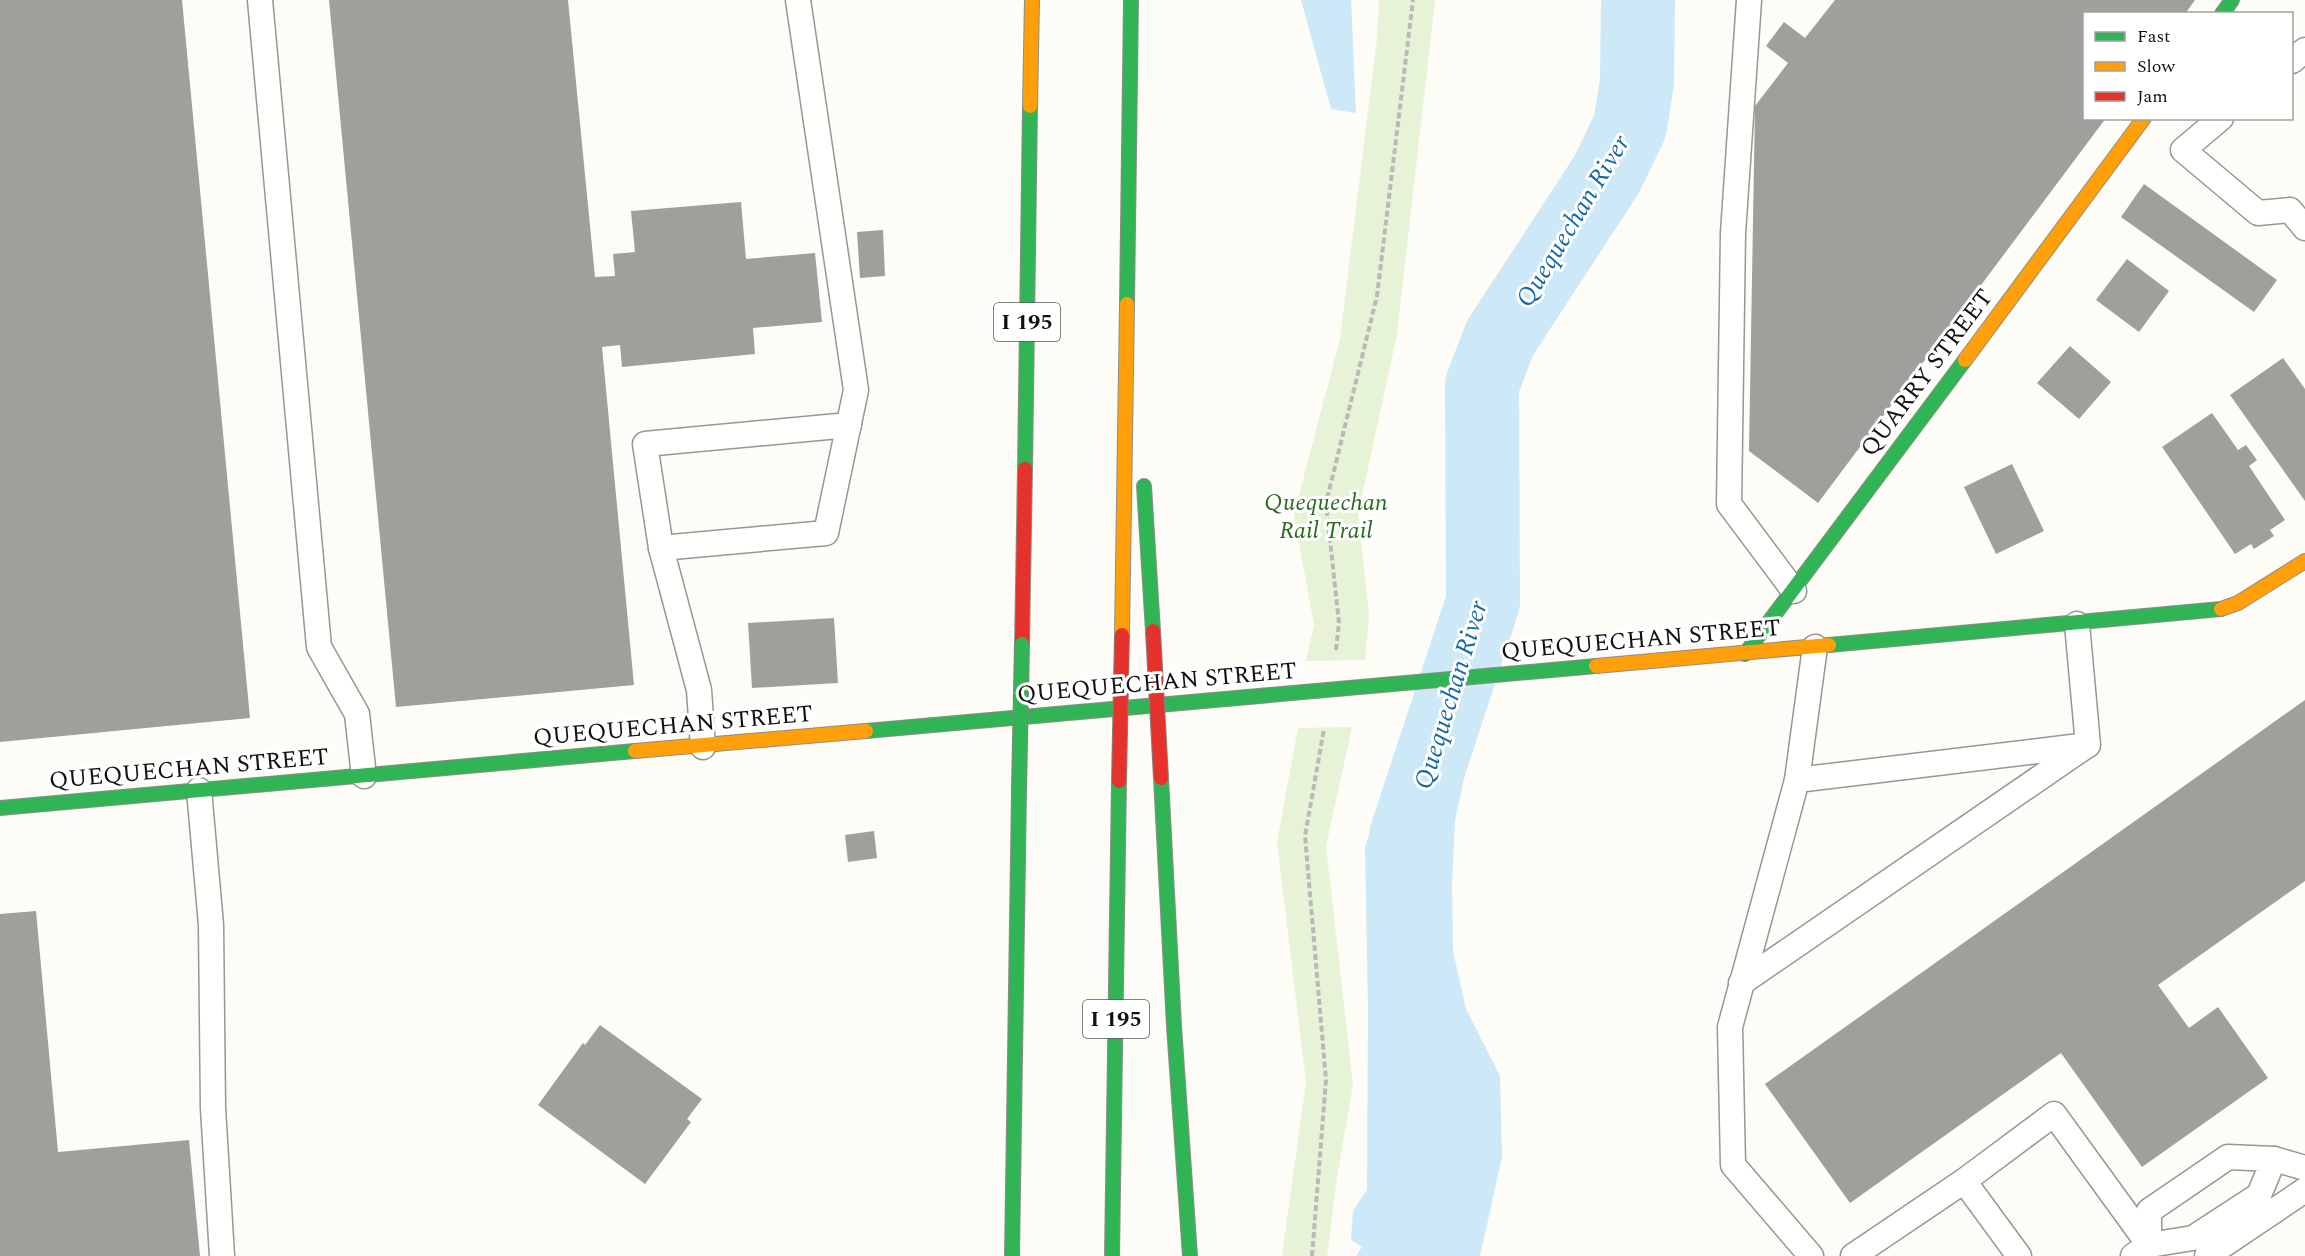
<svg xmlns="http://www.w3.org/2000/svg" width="2305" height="1256" viewBox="0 0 2305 1256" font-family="Spectral,serif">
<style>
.green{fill:#e7f3d7}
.water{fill:#cde8f7}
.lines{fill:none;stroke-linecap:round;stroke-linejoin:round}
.river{stroke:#cde8f7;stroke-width:74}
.building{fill:#a19f9c}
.lane-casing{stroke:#979795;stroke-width:27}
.fast-casing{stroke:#8e8d8b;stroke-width:16}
.slow-casing{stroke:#8e8d8b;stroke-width:16}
.jam-casing{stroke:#8e8d8b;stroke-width:16}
.path{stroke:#b9b9b8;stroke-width:4;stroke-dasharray:6 3;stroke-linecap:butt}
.lane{stroke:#fffffe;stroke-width:24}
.fast{stroke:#30b455;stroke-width:14}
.slow{stroke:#ff9f0a;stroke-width:14}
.jam{stroke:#e5322d;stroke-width:14}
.fast-bridge-casing{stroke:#858482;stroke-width:16;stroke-linecap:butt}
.jam-bridge-casing{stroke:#858482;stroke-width:16;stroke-linecap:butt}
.fast-bridge{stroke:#30b455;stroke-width:14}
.jam-bridge{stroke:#e5322d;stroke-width:14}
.labels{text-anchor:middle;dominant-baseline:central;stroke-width:6;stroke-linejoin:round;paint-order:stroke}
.shield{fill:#fff;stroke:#585858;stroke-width:1.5}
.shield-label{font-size:22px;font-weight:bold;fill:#111}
.street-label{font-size:24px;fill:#111;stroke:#fff}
.park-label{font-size:24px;font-style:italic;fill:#2f6b1f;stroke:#fff}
.water-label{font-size:26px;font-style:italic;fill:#1768a6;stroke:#fff}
</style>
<rect width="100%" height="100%" fill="#fdfcf7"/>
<g class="green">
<path d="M 1379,0 L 1435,0 L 1397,334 L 1358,515 L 1369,615 L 1365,660 L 1306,661 L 1314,625 L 1294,514 L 1340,339 L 1377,38 Z"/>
<path d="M 1352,727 L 1326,846 L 1353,1085 L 1337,1177 L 1327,1256 L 1282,1256 L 1306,1082 L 1277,842 L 1298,728 Z"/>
</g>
<g class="water">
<path d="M 1301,0 L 1351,0 L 1356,113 L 1331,109 Z"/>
<path d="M 1407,746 L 1470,751 L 1455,820 L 1452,885 L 1453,951 L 1466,1009 L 1500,1076 L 1502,1157 L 1480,1256 L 1356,1256 L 1362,1247 L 1351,1240 L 1353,1211 L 1367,1190 L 1368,1011 L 1365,847 L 1382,796 Z"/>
</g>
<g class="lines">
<path class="river" d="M 1406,845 L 1406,836 L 1483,602 L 1482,385 L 1500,338 L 1607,174 L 1630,126 L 1637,82 L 1638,0"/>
</g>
<g class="building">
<path d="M 0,0 L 182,0 L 250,718 L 0,742 Z"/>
<path d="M 329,0 L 568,0 L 595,277 L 615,276 L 613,254 L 635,252 L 631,211 L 741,202 L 746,259 L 815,253 L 822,322 L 753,328 L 755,354 L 622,367 L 620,345 L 602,347 L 634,685 L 396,707 Z"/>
<path d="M 1835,0 L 2195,0 L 2185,14 L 2084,14 L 2084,118 L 2106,118 L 1818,503 L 1749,451 L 1755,106 L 1788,63 L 1766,46 L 1784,22 L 1805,38 Z"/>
<path d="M 2144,184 L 2277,280 L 2254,312 L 2121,217 Z"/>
<path d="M 883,230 L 885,276 L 860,278 L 857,232 Z"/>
<path d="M 2127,259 L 2169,291 L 2139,332 L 2096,300 Z"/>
<path d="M 2070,346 L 2111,382 L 2079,419 L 2037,383 Z"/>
<path d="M 2283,358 L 2305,389 L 2305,501 L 2230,395 Z"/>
<path d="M 2212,413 L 2238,450 L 2246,445 L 2257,460 L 2249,466 L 2285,520 L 2270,530 L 2274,536 L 2254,549 L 2251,544 L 2235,554 L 2162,447 Z"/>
<path d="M 2012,464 L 2044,531 L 1996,554 L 1964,487 Z"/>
<path d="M 834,618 L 838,683 L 752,688 L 748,623 Z"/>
<path d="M 2305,700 L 2305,881 L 2158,985 L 2189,1028 L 2218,1007 L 2268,1078 L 2142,1167 L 2061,1053 L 1850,1203 L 1765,1084 Z"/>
<path d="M 874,831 L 877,858 L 848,862 L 845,835 Z"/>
<path d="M 36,911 L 58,1152 L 189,1140 L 200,1256 L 0,1256 L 0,914 Z"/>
<path d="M 600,1025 L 702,1099 L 687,1119 L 691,1122 L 645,1184 L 538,1105 L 583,1043 L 585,1045 Z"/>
</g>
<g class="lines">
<g class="lane-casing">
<g id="lane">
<path d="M 260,0 L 319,647 L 357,714 L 364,776"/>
<path d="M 1749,0 L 1733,233 L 1729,504 L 1794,591"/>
<path d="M 2292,61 L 2305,50"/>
<path d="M 2221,118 L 2183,150 L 2258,213 L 2290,210 L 2305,228"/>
<path d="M 661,548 L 645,444 L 849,425"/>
<path d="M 703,747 L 699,690 L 661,548 L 826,533 L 856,390 L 798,0"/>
<path d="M 1797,780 L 1815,647"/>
<path d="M 199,790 L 211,925 L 213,1108 L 222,1256"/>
<path d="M 1741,983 L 2086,746"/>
<path d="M 2228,1157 L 2274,1159 L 2259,1195 L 2193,1238 L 2149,1245 L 2149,1211 Z"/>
<path d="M 2274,1159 L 2305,1168"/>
<path d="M 1964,1181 L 2019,1256"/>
<path d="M 1811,1256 L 1733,1165 L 1730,1027 L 1797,780 L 2088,745 L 2077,624"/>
<path d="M 1853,1256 L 1964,1181 L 2054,1114 L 2149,1245 L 2133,1256"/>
<path d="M 2207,1256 L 2305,1190"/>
</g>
</g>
<g class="fast-casing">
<g id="fast">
<path d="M 2222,14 L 2232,0"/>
<path d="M 1127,304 L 1131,0"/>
<path d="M 1025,469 L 1030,106"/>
<path d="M 1144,486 L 1153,631"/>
<path d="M 1829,645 L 2221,609"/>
<path d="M 1745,654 L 1965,360"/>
<path d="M 866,731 L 1596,666"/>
<path d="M 1161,778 L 1174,1026 L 1190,1256"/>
<path d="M 0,808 L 635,751"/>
<path d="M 1012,1256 L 1019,790"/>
<path d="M 1112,1256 L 1119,781"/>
</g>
</g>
<g class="slow-casing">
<g id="slow">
<path d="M 1030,106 L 1032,0"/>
<path d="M 1965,360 L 2144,118"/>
<path d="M 2221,609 L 2238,603 L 2305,561"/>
<path d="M 1122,635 L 1127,304"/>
<path d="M 1596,666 L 1829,645"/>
<path d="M 635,751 L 866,731"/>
</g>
</g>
<g class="jam-casing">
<path id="jam" d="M 1022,644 L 1025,469"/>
</g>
<g class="path">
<path d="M 1336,650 L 1339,623 L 1326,503 L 1377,296 L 1413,0"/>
<path d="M 1312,1256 L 1326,1080 L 1305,836 L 1324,729"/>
</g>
<use href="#lane" class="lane"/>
<use href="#fast" class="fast"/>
<use href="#slow" class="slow"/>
<use href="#jam" class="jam"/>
<g class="fast-bridge-casing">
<path id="fast-bridge" d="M 1019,790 L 1022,644"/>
</g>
<g class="jam-bridge-casing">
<g id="jam-bridge">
<path d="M 1153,631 L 1161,778"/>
<path d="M 1119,781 L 1122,635"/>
</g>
</g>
<use href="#fast-bridge" class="fast-bridge"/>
<use href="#jam-bridge" class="jam-bridge"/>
</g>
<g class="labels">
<g class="shield">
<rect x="994" y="303" width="66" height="38" rx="4.5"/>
<rect x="1083" y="1000" width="66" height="38" rx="4.5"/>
</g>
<g class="shield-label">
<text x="1027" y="322">I 195</text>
<text x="1116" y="1019">I 195</text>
</g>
<g class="street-label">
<text transform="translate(1927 373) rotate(-53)">QUARRY STREET</text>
<text transform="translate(1641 640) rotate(-5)">QUEQUECHAN STREET</text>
<text transform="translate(1157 683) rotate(-5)">QUEQUECHAN STREET</text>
<text transform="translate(673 726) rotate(-5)">QUEQUECHAN STREET</text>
<text transform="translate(189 769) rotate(-5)">QUEQUECHAN STREET</text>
</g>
<g class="park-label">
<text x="1326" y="503">Quequechan<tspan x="1326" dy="28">Rail Trail</tspan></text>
</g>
<g class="water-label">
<text transform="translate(1573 221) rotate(-59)">Quequechan River</text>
<text transform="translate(1451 695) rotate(-73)">Quequechan River</text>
</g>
</g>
<rect x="2083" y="12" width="210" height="108" fill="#ffffff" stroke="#a0a0a0" stroke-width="1.5"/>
<rect x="2095" y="32" width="30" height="9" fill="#30b455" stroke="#a0a0a0" stroke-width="1.5"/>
<text x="2137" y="42" font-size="18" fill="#111111">Fast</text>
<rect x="2095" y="62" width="30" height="9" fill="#ff9f0a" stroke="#a0a0a0" stroke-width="1.5"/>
<text x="2137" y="72" font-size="18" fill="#111111">Slow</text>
<rect x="2095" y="92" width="30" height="9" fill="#e5322d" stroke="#a0a0a0" stroke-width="1.5"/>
<text x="2137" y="102" font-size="18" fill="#111111">Jam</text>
</svg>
